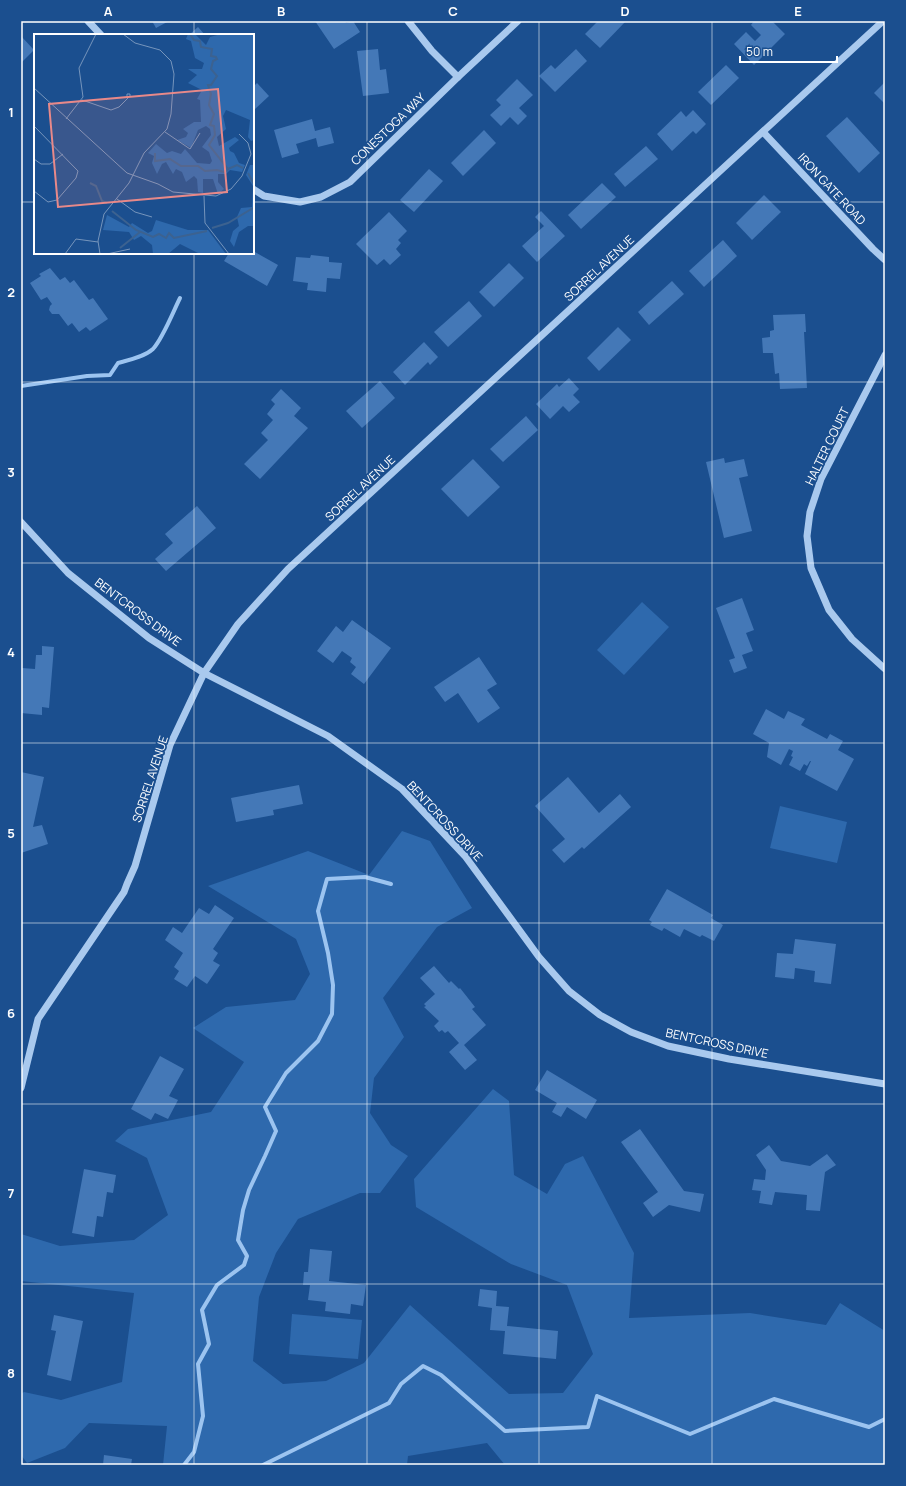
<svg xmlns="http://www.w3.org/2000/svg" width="906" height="1486" viewBox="0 0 906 1486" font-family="Manrope,sans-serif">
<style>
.green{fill:#2e69ad}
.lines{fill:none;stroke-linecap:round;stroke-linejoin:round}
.stream{stroke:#9cc4f0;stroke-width:4}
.building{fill:#4478b7}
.minor{stroke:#a9c9ee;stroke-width:7}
.grid{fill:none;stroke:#fff;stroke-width:1;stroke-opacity:0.55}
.labels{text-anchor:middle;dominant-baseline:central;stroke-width:3.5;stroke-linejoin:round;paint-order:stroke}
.street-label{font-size:12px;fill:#fff;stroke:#1b4f8f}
.inset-river{fill:none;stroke:#3c6290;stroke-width:2}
.inset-road{fill:none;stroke:#7695bc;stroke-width:1}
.view{fill:#e88989;fill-opacity:0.15;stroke:#e88989;stroke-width:2}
.inset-edge{fill:none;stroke:#fff;stroke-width:2}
.neatline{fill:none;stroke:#fff;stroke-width:1.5}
.grid-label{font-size:13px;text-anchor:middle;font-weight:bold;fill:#fff}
</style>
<rect width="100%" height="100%" fill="#1b4f8f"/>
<g class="green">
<path d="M 642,602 L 669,627 L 624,675 L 597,650 Z"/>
<path d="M 780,806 L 847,822 L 837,863 L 770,848 Z"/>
<path d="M 402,831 L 430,841 L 472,908 L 437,927 L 383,998 L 404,1037 L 374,1078 L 370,1113 L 391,1145 L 408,1156 L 380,1193 L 360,1193 L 298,1219 L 276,1253 L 259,1297 L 253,1361 L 283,1384 L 326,1381 L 364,1363 L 410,1305 L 509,1394 L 563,1393 L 593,1354 L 567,1285 L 511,1264 L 416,1207 L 414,1179 L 493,1089 L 509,1101 L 514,1175 L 547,1194 L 565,1164 L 583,1156 L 634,1253 L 629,1318 L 750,1313 L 826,1325 L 840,1303 L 885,1331 L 885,1465 L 505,1465 L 487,1443 L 408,1456 L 407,1465 L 163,1465 L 167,1426 L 89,1423 L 65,1448 L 27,1463 L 21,1455 L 21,1394 L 24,1392 L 61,1400 L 122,1382 L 134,1293 L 21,1281 L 21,1234 L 60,1246 L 134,1240 L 168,1215 L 147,1158 L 115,1141 L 128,1129 L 211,1112 L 244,1062 L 193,1028 L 226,1007 L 295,1000 L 310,974 L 296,939 L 208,886 L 308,851 L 369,875 Z"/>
<path d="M 292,1314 L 362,1320 L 358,1359 L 289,1354 Z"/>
</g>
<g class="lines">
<g class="stream">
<path d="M 21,386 L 87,376 L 110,375 L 118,363 C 129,360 144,357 153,349 C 163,338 173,312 180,298"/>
<path d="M 184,1465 L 194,1452 L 203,1416 L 198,1364 L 209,1344 L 202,1310 L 217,1285 L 244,1265 L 247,1256 L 238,1240 L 243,1210 L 249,1190 L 265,1156 L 276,1131 L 265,1107 L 286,1073 L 318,1041 L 332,1014 L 333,985 L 328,953 L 318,911 L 327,879 L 365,877 L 391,884"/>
<path d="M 263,1465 L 389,1403 L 401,1384 L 423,1366 L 441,1375 L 505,1431 L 588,1427 L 597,1396 L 690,1434 L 774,1399 L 869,1427 L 885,1419"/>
</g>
</g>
<g class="building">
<path d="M 152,21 L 169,21 L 156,28 Z"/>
<path d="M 315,21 L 345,21 L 346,23 L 353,21 L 360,32 L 334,49 Z"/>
<path d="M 598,21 L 626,21 L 600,48 L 585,34 Z"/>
<path d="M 754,21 L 772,21 L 785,34 L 754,65 L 734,44 L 746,32 L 755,41 L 761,35 L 751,25 Z"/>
<path d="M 198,27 L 205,35 L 189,35 Z"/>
<path d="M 21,36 L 34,50 L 21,63 Z"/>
<path d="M 378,49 L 380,70 L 386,69 L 389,93 L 363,96 L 357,51 Z"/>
<path d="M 576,49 L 587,61 L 555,92 L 539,76 L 551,65 L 555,69 Z"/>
<path d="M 726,65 L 739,78 L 711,105 L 698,92 Z"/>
<path d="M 517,79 L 533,95 L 519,108 L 527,116 L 518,125 L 510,117 L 501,126 L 490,115 L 501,105 L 496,100 Z"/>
<path d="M 885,82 L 885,104 L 874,93 Z"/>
<path d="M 257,83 L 269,96 L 253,111 L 253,87 Z"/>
<path d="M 693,110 L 706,124 L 696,134 L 693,131 L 672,151 L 657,134 L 681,111 L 686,117 Z"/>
<path d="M 847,117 L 880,153 L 859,173 L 826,136 Z"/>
<path d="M 312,119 L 315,131 L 330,127 L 334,143 L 318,147 L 316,138 L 296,144 L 299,153 L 282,158 L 274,130 Z"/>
<path d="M 484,130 L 496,143 L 463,176 L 451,163 Z"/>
<path d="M 646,146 L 658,159 L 625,187 L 614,174 Z"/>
<path d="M 429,169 L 443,181 L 414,212 L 400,200 Z"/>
<path d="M 602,183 L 616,197 L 581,229 L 568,215 Z"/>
<path d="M 764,195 L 781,212 L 752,240 L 736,223 Z"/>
<path d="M 541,211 L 565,236 L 537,262 L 522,246 L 544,226 L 535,217 Z"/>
<path d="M 389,212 L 407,231 L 398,240 L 401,243 L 396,249 L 401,255 L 390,265 L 384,259 L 377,265 L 356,244 Z"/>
<path d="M 723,240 L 737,256 L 704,287 L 689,271 Z"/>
<path d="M 253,251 L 278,265 L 267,286 L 224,261 L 229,253 L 253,253 Z"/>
<path d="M 311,255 L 329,257 L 329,262 L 342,263 L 340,279 L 327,278 L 326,292 L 307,290 L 308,283 L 293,281 L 296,257 L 310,258 Z"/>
<path d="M 509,263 L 524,278 L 494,307 L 479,292 Z"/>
<path d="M 50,268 L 60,280 L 65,277 L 70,283 L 74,280 L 89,300 L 93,298 L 108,319 L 90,331 L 86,327 L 79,332 L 72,323 L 68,326 L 59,314 L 52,314 L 49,310 L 50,306 L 52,304 L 47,297 L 41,300 L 30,283 L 41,276 L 39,274 Z"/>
<path d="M 672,281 L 684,294 L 649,325 L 638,312 Z"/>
<path d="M 469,301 L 482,316 L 448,347 L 434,332 Z"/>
<path d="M 805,314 L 806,332 L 804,332 L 807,388 L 780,389 L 779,373 L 775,374 L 773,353 L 763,353 L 762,338 L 770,337 L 770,331 L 774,330 L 773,315 Z"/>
<path d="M 618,327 L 631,340 L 599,371 L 587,358 Z"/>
<path d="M 424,342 L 438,357 L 430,365 L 428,362 L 405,385 L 393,372 Z"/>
<path d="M 569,378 L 579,389 L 573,395 L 580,402 L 569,412 L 563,406 L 550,419 L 536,404 L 557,384 L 559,387 Z"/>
<path d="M 380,381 L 395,398 L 362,428 L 346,411 Z"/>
<path d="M 281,389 L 301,408 L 294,416 L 308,428 L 260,479 L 244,464 L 268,440 L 261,433 L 273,420 L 267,414 L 275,404 L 271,400 Z"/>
<path d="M 526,416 L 538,430 L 503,462 L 490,449 Z"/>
<path d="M 724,458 L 725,463 L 744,459 L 748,476 L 739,478 L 752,531 L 724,538 L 706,462 Z"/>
<path d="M 473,459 L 500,487 L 468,517 L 441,489 Z"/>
<path d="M 197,506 L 216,528 L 166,571 L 155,559 L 173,543 L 165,534 Z"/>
<path d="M 742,598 L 754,630 L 746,633 L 753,651 L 742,655 L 747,668 L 734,673 L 729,660 L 735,658 L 716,608 Z"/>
<path d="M 352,620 L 391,648 L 364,684 L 351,674 L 356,667 L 350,662 L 352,658 L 342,651 L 333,663 L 317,651 L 336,626 L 343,632 Z"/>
<path d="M 42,646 L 54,647 L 49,708 L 42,707 L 42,715 L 21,713 L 22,668 L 35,669 L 36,655 L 42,655 Z"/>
<path d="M 479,657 L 497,684 L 487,690 L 500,708 L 478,723 L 458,693 L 445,702 L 434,687 Z"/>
<path d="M 766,709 L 784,719 L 788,711 L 805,719 L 801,725 L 827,739 L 830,734 L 843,741 L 838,750 L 854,759 L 837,791 L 805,774 L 811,761 L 810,761 L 807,766 L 804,764 L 800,771 L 789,765 L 793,757 L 791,756 L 793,751 L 789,749 L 781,765 L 767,757 L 769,743 L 753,734 Z"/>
<path d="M 21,772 L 44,777 L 33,827 L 42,825 L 48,844 L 21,853 Z"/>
<path d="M 568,777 L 599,813 L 620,794 L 631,807 L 584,849 L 582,847 L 564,863 L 552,850 L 565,839 L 535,806 Z"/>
<path d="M 299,785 L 303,804 L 273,810 L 274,815 L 236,822 L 231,798 Z"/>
<path d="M 667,889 L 713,915 L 711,918 L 723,925 L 714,941 L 702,935 L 700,937 L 684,929 L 680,937 L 664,928 L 662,931 L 650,925 L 652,922 L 649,920 Z"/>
<path d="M 215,905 L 234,918 L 213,949 L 218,953 L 213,961 L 220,965 L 207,984 L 195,976 L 187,987 L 174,979 L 179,971 L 174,967 L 183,953 L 165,940 L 173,927 L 182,933 L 199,908 L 209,914 Z"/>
<path d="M 795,939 L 836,944 L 831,984 L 814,982 L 815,971 L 795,968 L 794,979 L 775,977 L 777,953 L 793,954 Z"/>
<path d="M 434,966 L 449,983 L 451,981 L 459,989 L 460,988 L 475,1007 L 472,1009 L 486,1025 L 464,1045 L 477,1060 L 465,1070 L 449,1052 L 459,1043 L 448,1031 L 445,1033 L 442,1030 L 439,1032 L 434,1026 L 439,1021 L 424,1007 L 426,1006 L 424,1004 L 435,994 L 420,978 Z"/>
<path d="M 160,1056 L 184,1069 L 169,1096 L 178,1100 L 168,1119 L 155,1113 L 151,1120 L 131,1109 Z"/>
<path d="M 547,1070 L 597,1100 L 586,1119 L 567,1107 L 561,1117 L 552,1112 L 557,1103 L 535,1090 Z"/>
<path d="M 640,1129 L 684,1191 L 704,1194 L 700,1212 L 669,1205 L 653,1217 L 643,1203 L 658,1192 L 621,1142 Z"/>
<path d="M 769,1145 L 781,1161 L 810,1166 L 827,1154 L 836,1165 L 825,1172 L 820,1211 L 806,1210 L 807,1195 L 775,1192 L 772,1205 L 759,1203 L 761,1191 L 752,1190 L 754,1179 L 765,1180 L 766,1170 L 756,1155 Z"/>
<path d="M 84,1169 L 116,1175 L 113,1193 L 107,1192 L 103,1217 L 97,1216 L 94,1237 L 72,1233 Z"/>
<path d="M 310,1249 L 332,1251 L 329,1281 L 366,1285 L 363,1306 L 351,1304 L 350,1314 L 325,1311 L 326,1302 L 308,1300 L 310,1285 L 303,1285 L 304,1272 L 308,1272 Z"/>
<path d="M 480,1289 L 497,1291 L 496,1306 L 509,1307 L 507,1326 L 558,1331 L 556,1359 L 503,1354 L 505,1331 L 490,1330 L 492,1308 L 478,1306 Z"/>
<path d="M 54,1315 L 83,1321 L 71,1381 L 47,1375 L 56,1331 L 51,1330 Z"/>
<path d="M 104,1455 L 132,1459 L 131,1465 L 103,1465 Z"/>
</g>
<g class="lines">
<g class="minor">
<path d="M 88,21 L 101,35"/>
<path d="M 408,21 L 432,51 L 458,77"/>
<path d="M 763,132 L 873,249 L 885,260"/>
<path d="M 253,189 L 264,196 L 300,202 L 321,197 L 350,182 L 458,77 L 518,21"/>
<path d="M 885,355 L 821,479 L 810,512 L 807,536 L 811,568 L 829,610 L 852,639 L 885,669"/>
<path d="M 21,522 L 68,573 L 149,638 L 204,673 L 328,736 L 402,789 L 465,856 L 539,957 L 569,991 L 600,1015 L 631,1032 L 668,1046 L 729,1059 L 885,1084"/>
<path d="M 21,1088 L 38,1019 L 124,892 L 127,884 L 135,866 L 170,745 L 204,673 L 238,624 L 288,569 L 883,21"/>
</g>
</g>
<path class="grid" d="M 194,21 L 194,35M 367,21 L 367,1465M 539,21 L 539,1465M 712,21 L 712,1465M 21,202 L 35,202M 253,202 L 885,202M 194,253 L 194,1465M 21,382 L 885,382M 21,563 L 885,563M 21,743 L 885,743M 21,923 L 885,923M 21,1104 L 885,1104M 21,1284 L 885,1284"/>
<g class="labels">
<g class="street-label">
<text transform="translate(388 129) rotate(-44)">CONESTOGA WAY</text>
<text transform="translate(832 189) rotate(47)">IRON GATE ROAD</text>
<text transform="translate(599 268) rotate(-43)">SORREL AVENUE</text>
<text transform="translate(827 446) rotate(-64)">HALTER COURT</text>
<text transform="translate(360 488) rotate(-43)">SORREL AVENUE</text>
<text transform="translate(138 612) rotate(37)">BENTCROSS DRIVE</text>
<text transform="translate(150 779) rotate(-72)">SORREL AVENUE</text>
<text transform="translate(445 821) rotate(47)">BENTCROSS DRIVE</text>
<text transform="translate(717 1043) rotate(12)">BENTCROSS DRIVE</text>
</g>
</g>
<g transform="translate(34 34)">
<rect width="220" height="220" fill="#1b4f8f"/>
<path d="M 154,0 L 161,0 L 172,11 L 176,3 L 187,0 L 220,0 L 220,106 L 217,107 L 214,103 L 216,86 L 192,76 L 189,82 L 192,95 L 183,103 L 185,112 L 201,103 L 205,106 L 195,114 L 196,117 L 200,119 L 205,129 L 211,131 L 208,138 L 196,136 L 192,140 L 184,140 L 184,148 L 190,155 L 184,160 L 179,145 L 169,145 L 169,159 L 164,158 L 163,145 L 160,142 L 152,148 L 148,138 L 142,135 L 139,140 L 132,128 L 128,130 L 123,140 L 118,129 L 120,122 L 114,119 L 122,110 L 133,119 L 138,117 L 147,120 L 151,115 L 163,129 L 176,130 L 178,127 L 175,118 L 168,113 L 177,101 L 176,95 L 172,92 L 164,96 L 157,114 L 143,106 L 152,103 L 154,99 L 149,95 L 160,88 L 167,88 L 166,66 L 163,65 L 168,56 L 154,49 L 163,41 L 154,35 L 168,35 L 170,29 L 161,24 L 157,7 L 152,5 ZM 216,131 L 220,131 L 220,192 L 214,192 L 205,198 L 200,213 L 196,207 L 199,197 L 205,192 L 203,183 L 207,174 L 218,173 L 219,152 L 212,141 ZM 73,181 L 95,193 L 98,189 L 114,199 L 118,197 L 122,186 L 154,196 L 174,196 L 192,220 L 166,220 L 146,210 L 134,220 L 119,220 L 118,211 L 107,202 L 100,206 L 95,198 L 69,196 Z" fill="#2e69ad"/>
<path class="inset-river" d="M 156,0 L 160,6 L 166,7 L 167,13 L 178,15 L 177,22 L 182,23 L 183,25 L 179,27 L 177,35 L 183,42 L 177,51 L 174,51 L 177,60 L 175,71 L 180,80 L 176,91 L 180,92 L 181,101 L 175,111 L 194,135 L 203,131 L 209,134M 121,119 L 121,127 L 136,125 L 147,132 L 164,132 L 171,137 L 183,136 L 190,138 L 194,136M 214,139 L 220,150M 56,149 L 62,152 L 68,167 L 73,169M 78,177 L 102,196 L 119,203 L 125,200 L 132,204 L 135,199 L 140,204 L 173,197M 178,194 L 194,189 L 219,174M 86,214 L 106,198"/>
<path class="inset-road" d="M 0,54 L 93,139 L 124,150 L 139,158 L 182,162 L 197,155 L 208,142 L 217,120 L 214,109 L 205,100M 48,66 L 77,76 L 85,73 L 96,62 L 96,60 L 93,60 L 93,63M 32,85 L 49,63 L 45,34 L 62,0M 0,92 L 44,137 L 42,144 L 23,166 L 14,168 L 0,157M 131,98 L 156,115 L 166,99M 0,125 L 7,130 L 16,130 L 29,120M 170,162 L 171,189 L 195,220M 83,165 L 101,178 L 118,183M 31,220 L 42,205 L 64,208M 66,220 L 64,207 L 70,180 L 95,149 L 110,119 L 133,95 L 137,80 L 140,40 L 137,27 L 126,16 L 101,9 L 89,0M 73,220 L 96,215"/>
<path class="view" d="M 184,55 L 193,158 L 24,173 L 15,70 Z"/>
<rect width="220" height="220" class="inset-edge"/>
</g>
<rect width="906" height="1486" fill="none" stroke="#1b4f8f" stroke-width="44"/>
<path d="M740 56v6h97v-6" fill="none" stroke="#ffffff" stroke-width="2"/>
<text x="746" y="56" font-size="12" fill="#ffffff" stroke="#1b4f8f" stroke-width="3" paint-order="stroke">50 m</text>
<rect x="22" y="22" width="862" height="1442" class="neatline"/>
<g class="grid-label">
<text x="108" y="16">A</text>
<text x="281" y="16">B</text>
<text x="453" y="16">C</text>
<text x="625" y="16">D</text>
<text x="798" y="16">E</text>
<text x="11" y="117">1</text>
<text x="11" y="297">2</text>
<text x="11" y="477">3</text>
<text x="11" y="657">4</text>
<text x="11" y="838">5</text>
<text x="11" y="1018">6</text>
<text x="11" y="1198">7</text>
<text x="11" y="1378">8</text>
</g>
</svg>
